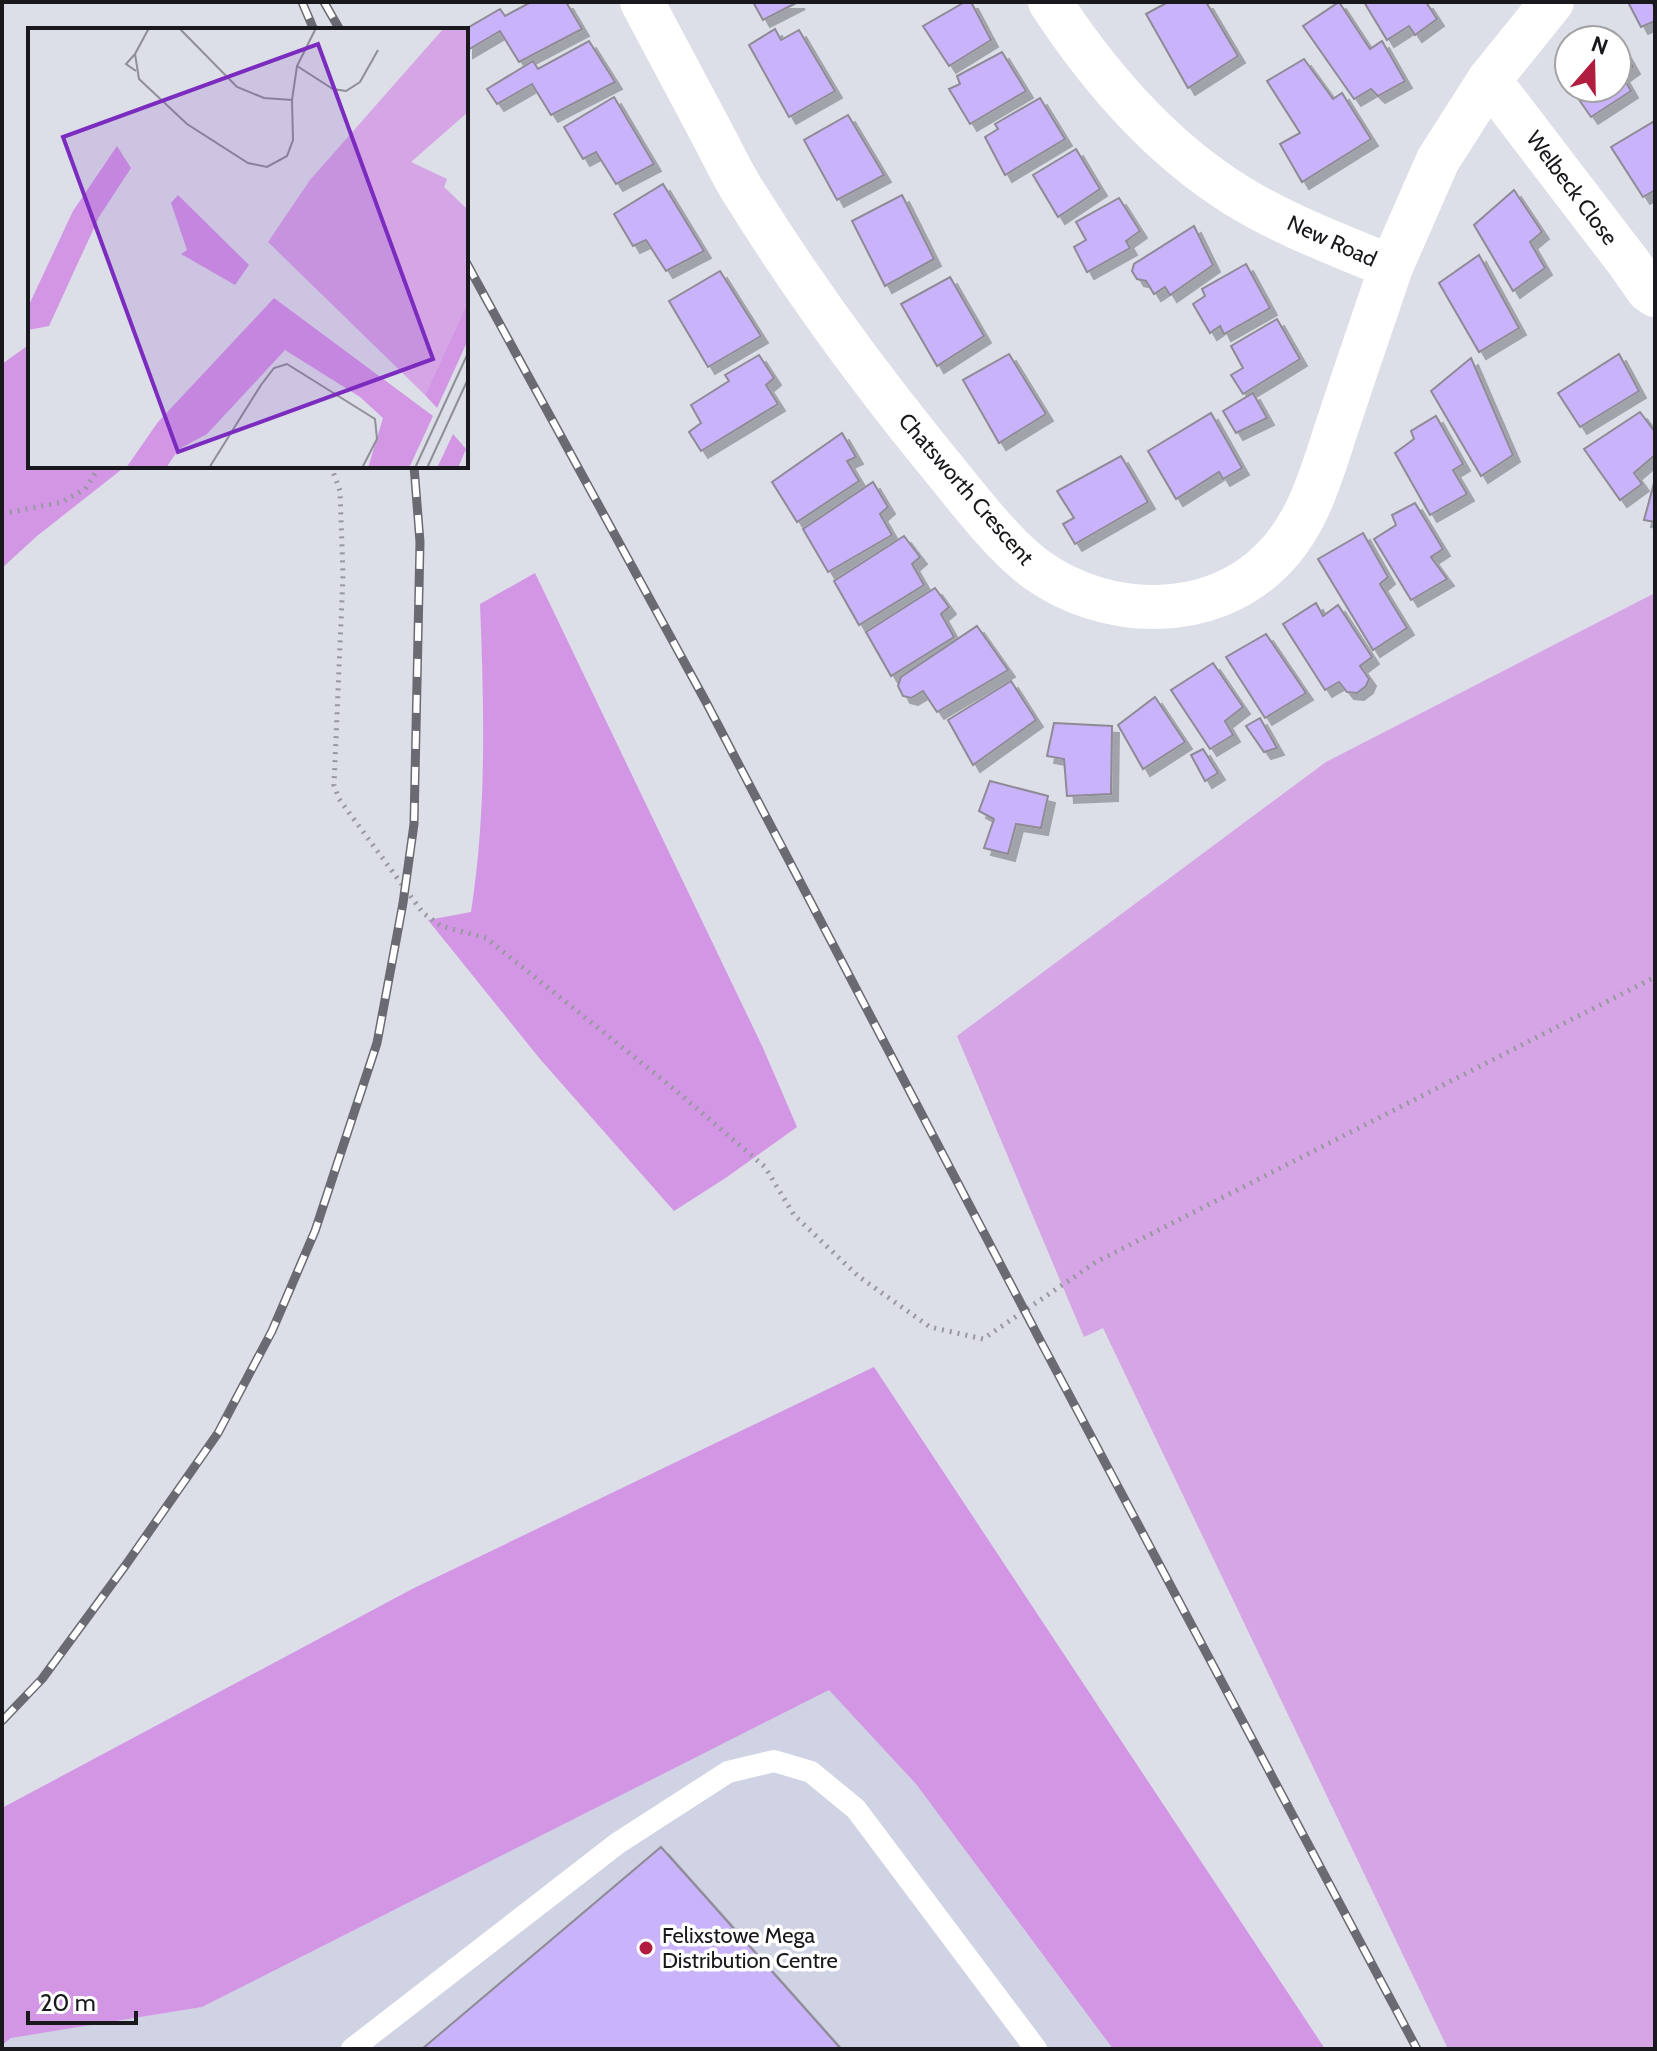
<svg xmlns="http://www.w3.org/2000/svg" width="1657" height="2051" viewBox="0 0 1657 2051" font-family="Cabin,sans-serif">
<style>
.built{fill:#d0d3e4}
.green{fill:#d5a5e5}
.forest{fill:#d296e5}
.building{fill:#c9b3fb;stroke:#8e8b95;stroke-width:2;filter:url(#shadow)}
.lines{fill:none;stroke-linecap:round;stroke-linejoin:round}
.path{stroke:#9798a0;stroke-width:5;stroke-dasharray:2 6;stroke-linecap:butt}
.lane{stroke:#fff;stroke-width:22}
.street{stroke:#fff;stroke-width:44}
.rail-casing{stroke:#6a6b72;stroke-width:9}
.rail{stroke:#fff;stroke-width:6;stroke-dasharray:18;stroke-linecap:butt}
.poi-dot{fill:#b01d3f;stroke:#fff;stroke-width:3}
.labels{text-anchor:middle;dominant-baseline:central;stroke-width:7;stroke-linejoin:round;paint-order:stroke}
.street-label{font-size:22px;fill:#19191d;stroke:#fff}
.poi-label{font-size:22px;fill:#19191d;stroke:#fff;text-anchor:start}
.inset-road{fill:none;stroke:#8e8f97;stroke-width:2}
.view{fill:#7b2cbf;fill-opacity:0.15;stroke:#7b2cbf;stroke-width:4}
.inset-edge{fill:none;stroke:#19191d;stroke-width:4}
</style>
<defs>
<filter id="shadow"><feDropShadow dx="7" dy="7" stdDeviation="0" flood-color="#0004"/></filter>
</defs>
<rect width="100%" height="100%" fill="#dcdee8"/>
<path class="built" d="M 829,1689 L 916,1784 L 1113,2049 L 2,2049 L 2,2045 L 11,2038 L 202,2007 Z"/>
<path class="green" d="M 1655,593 L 1655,2049 L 1448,2049 L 1103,1328 L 1084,1337 L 957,1036 L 1326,762 Z"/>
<g class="forest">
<path d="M 30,344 L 30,466 L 126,466 L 37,536 L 2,568 L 2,364 Z"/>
<path d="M 535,573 L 763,1048 L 797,1127 L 727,1177 L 674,1211 L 540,1059 L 428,920 L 471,912 C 487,810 484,707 480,604 Z"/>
<path d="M 874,1367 L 1325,2049 L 1113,2049 L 916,1784 L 829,1690 L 202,2007 L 11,2038 L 2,2045 L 2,1808 L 414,1588 Z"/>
</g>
<g class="building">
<path d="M 531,2 L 566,2 L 582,29 L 519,62 L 500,31 L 466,51 L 466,30 L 464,30 L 500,9 L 505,16 Z"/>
<path d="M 753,2 L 798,2 L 763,20 Z"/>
<path d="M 965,2 L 971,2 L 991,40 L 949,66 L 923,26 Z"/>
<path d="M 1168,2 L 1206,2 L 1238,56 L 1188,88 L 1146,14 Z"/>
<path d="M 1339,2 L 1370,49 L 1382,41 L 1405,81 L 1378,96 L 1371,89 L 1354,99 L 1303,26 Z"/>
<path d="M 1364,2 L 1426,2 L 1437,19 L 1415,35 L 1409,26 L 1387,40 Z"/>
<path d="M 1632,2 L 1652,2 L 1655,9 L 1655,21 L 1641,27 L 1629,4 Z"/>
<path d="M 775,29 L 781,40 L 799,30 L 835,91 L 789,117 L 749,45 Z"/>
<path d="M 589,41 L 615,82 L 551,115 L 532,84 L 497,104 L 487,89 L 533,61 L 538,69 Z"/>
<path d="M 1624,51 L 1633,67 L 1622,75 L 1631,91 L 1591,117 L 1571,88 L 1617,88 L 1617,55 Z"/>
<path d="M 1002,52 L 1026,91 L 970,124 L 949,89 L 960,84 L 957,76 Z"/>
<path d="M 1304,59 L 1333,99 L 1342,93 L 1371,139 L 1302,182 L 1280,144 L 1300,133 L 1267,81 Z"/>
<path d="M 614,97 L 654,164 L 616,184 L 596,152 L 583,159 L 564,127 Z"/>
<path d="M 1040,98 L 1065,139 L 1005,175 L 985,137 L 998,129 L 995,124 Z"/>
<path d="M 848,115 L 884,175 L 837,200 L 804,140 Z"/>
<path d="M 1653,122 L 1655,126 L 1655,190 L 1643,197 L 1611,147 Z"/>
<path d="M 1076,149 L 1100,189 L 1058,217 L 1033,175 Z"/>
<path d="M 663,184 L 704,251 L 666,271 L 646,240 L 633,246 L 614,214 Z"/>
<path d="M 1514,190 L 1542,232 L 1530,242 L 1545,268 L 1513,291 L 1474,225 Z"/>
<path d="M 902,195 L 934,259 L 885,286 L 852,221 Z"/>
<path d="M 1119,198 L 1140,231 L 1126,241 L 1130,248 L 1087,272 L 1074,247 L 1086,240 L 1076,222 Z"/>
<path d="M 1194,226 L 1213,265 L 1170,295 L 1165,287 L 1154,294 L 1146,281 L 1137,279 L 1132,271 L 1134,264 Z"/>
<path d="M 1479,255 L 1519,328 L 1479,352 L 1439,283 Z"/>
<path d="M 1246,264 L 1270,308 L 1224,334 L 1220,326 L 1210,333 L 1193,304 L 1205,296 L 1202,289 Z"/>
<path d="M 720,271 L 761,336 L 708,367 L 669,301 Z"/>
<path d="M 950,277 L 984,336 L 937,366 L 901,304 Z"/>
<path d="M 1277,319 L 1300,359 L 1243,394 L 1231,375 L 1243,368 L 1231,346 Z"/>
<path d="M 1009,354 L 1046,414 L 999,443 L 963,380 Z"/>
<path d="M 1619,354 L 1639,391 L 1580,427 L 1558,393 Z"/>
<path d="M 759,355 L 774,378 L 766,385 L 778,404 L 701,451 L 689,432 L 701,423 L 691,405 L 729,381 L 725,375 Z"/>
<path d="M 1471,358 L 1513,455 L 1481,476 L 1431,391 Z"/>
<path d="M 1253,393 L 1267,418 L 1236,433 L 1223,411 Z"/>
<path d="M 1640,412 L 1655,432 L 1655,455 L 1634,473 L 1642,484 L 1620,500 L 1584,449 Z"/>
<path d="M 1211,413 L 1242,468 L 1223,479 L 1219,472 L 1176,499 L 1148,451 Z"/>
<path d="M 1436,416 L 1463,464 L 1453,470 L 1467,494 L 1430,515 L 1395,453 L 1414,439 L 1411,431 Z"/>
<path d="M 842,433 L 856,457 L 847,461 L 859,481 L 797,522 L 772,482 Z"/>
<path d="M 1121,456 L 1148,502 L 1075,544 L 1063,524 L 1074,518 L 1057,491 Z"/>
<path d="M 873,482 L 888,507 L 880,514 L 892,535 L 828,572 L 803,529 Z"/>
<path d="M 1654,483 L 1655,483 L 1655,522 L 1644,520 Z"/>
<path d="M 1415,503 L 1443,549 L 1431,557 L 1447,579 L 1411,600 L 1374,539 L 1396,525 L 1392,515 Z"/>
<path d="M 1363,533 L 1388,577 L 1380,584 L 1407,628 L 1373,650 L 1318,559 Z"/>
<path d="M 904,536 L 920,557 L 912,564 L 924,585 L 859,625 L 834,581 Z"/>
<path d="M 935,588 L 949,607 L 941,614 L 954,637 L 891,676 L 866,632 Z"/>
<path d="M 1316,603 L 1323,616 L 1338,605 L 1372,657 L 1360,666 L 1369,679 L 1366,686 L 1357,693 L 1347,692 L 1339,682 L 1325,690 L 1283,624 Z"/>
<path d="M 977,626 L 1008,670 L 937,712 L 923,691 L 911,698 L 903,696 L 898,686 L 901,677 Z"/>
<path d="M 1266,634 L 1306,693 L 1265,718 L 1226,657 Z"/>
<path d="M 1213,663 L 1243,707 L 1225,721 L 1233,735 L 1210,749 L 1171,690 Z"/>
<path d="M 1011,681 L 1036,720 L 973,765 L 948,720 Z"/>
<path d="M 1155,697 L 1185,742 L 1143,769 L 1118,725 Z"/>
<path d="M 1260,718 L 1277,748 L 1264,752 L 1246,726 Z"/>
<path d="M 1054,723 L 1112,726 L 1111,794 L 1067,796 L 1064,759 L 1047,756 Z"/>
<path d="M 1203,749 L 1218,773 L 1205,781 L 1191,755 Z"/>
<path d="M 990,781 L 1048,796 L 1041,828 L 1016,824 L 1008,854 L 984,848 L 994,819 L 979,811 Z"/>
<path d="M 661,1847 L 841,2049 L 422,2049 Z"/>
</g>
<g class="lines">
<g class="path">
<path d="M 331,466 L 340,491 L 343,575 L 334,785 L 339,799 L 423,913 L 441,926 L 486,938 L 674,1089 L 765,1167 L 794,1215 L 858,1276 L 930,1327 L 983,1339 L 1096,1262 L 1655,977"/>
<path d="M 2,514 L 62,502 L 85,489 L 100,466"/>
</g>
<path class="lane" d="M 352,2049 L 618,1843 L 728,1772 L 774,1761 L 811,1772 L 856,1809 L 1036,2049"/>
<g class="street">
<path d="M 642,2 C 664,43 686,85 708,126 C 719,146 729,168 741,188 C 798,280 862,368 930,452 C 961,489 999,542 1037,570 C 1106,619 1210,623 1272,560 C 1312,521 1324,463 1342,412 C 1358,363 1375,315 1391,267"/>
<path d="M 1050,2 C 1099,77 1159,147 1236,195 C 1284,225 1339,245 1391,267 L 1438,160 L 1489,80 L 1552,2"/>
<path d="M 1489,80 L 1629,263 L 1648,290 L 1655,295"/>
</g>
<g class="rail-casing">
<g id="rail">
<path d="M 302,2 L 314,30"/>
<path d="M 324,2 L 340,30"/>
<path d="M 466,262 L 706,702 L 1041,1342 L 1417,2049"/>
<path d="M 2,1721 L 42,1679 L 125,1566 L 218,1433 L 272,1331 L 315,1231 L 350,1125 L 377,1043 L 403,903 L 414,824 L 420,542 L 414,466"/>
</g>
</g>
<use href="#rail" class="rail"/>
</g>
<circle class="poi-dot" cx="646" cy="1948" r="8"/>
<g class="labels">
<g class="street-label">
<text transform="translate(1572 188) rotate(53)">Welbeck Close</text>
<text transform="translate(1332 241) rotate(24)">New Road</text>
<text transform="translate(966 489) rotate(49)">Chatsworth Crescent</text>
</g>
<g class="poi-label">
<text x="662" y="1935">Felixstowe Mega<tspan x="662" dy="25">Distribution Centre</tspan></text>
</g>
</g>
<g transform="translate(28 28)">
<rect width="440" height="440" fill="#dcdee8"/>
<path d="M 416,0 L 440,0 L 440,84 L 383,134 L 419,151 L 416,159 L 440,182 L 440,273 L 397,367 L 240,214 L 282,152 Z" fill="#d5a5e5"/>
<path d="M 89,118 L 103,140 L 71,189 L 21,298 L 0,302 L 0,279 L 45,183 ZM 150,167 L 221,237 L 207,257 L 153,226 L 159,222 L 143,175 ZM 246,270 L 405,388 L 381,440 L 340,440 L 355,390 L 332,369 L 257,322 L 179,406 L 151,421 L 138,440 L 98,440 L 130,394 ZM 440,273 L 440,312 L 409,380 L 397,367 ZM 425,406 L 438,421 L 430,440 L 409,440 Z" fill="#d296e5"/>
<path class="inset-road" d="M 121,0 L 107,26 L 111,51 L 159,96 L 220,135 L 239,139 L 259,128 L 265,112 L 264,72M 151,0 L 209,59 L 236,70 L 264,72 L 269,38 L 288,0M 107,26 L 98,36 L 108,43M 269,38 L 305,61 L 318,63 L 332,54 L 350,22M 181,440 L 233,357 L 246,340 L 259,336 L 347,391 L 349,411 L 334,440M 387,440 L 440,325M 399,440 L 440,351"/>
<path class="view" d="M 290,16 L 405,331 L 150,424 L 35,109 Z"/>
<rect width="440" height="440" class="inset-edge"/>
</g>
<rect width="1657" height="2051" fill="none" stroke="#19191d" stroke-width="8"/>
<g transform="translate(1593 64) rotate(20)"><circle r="38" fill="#ffffff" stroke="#a3a3a5" stroke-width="2"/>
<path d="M0-6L14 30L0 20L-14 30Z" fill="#b01d3f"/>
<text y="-12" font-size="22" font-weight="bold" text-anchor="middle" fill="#19191d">N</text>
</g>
<path d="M28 2011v12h108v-12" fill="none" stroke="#19191d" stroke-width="4"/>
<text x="40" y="2011" font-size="24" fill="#19191d" stroke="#ffffff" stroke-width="6" paint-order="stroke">20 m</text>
</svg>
